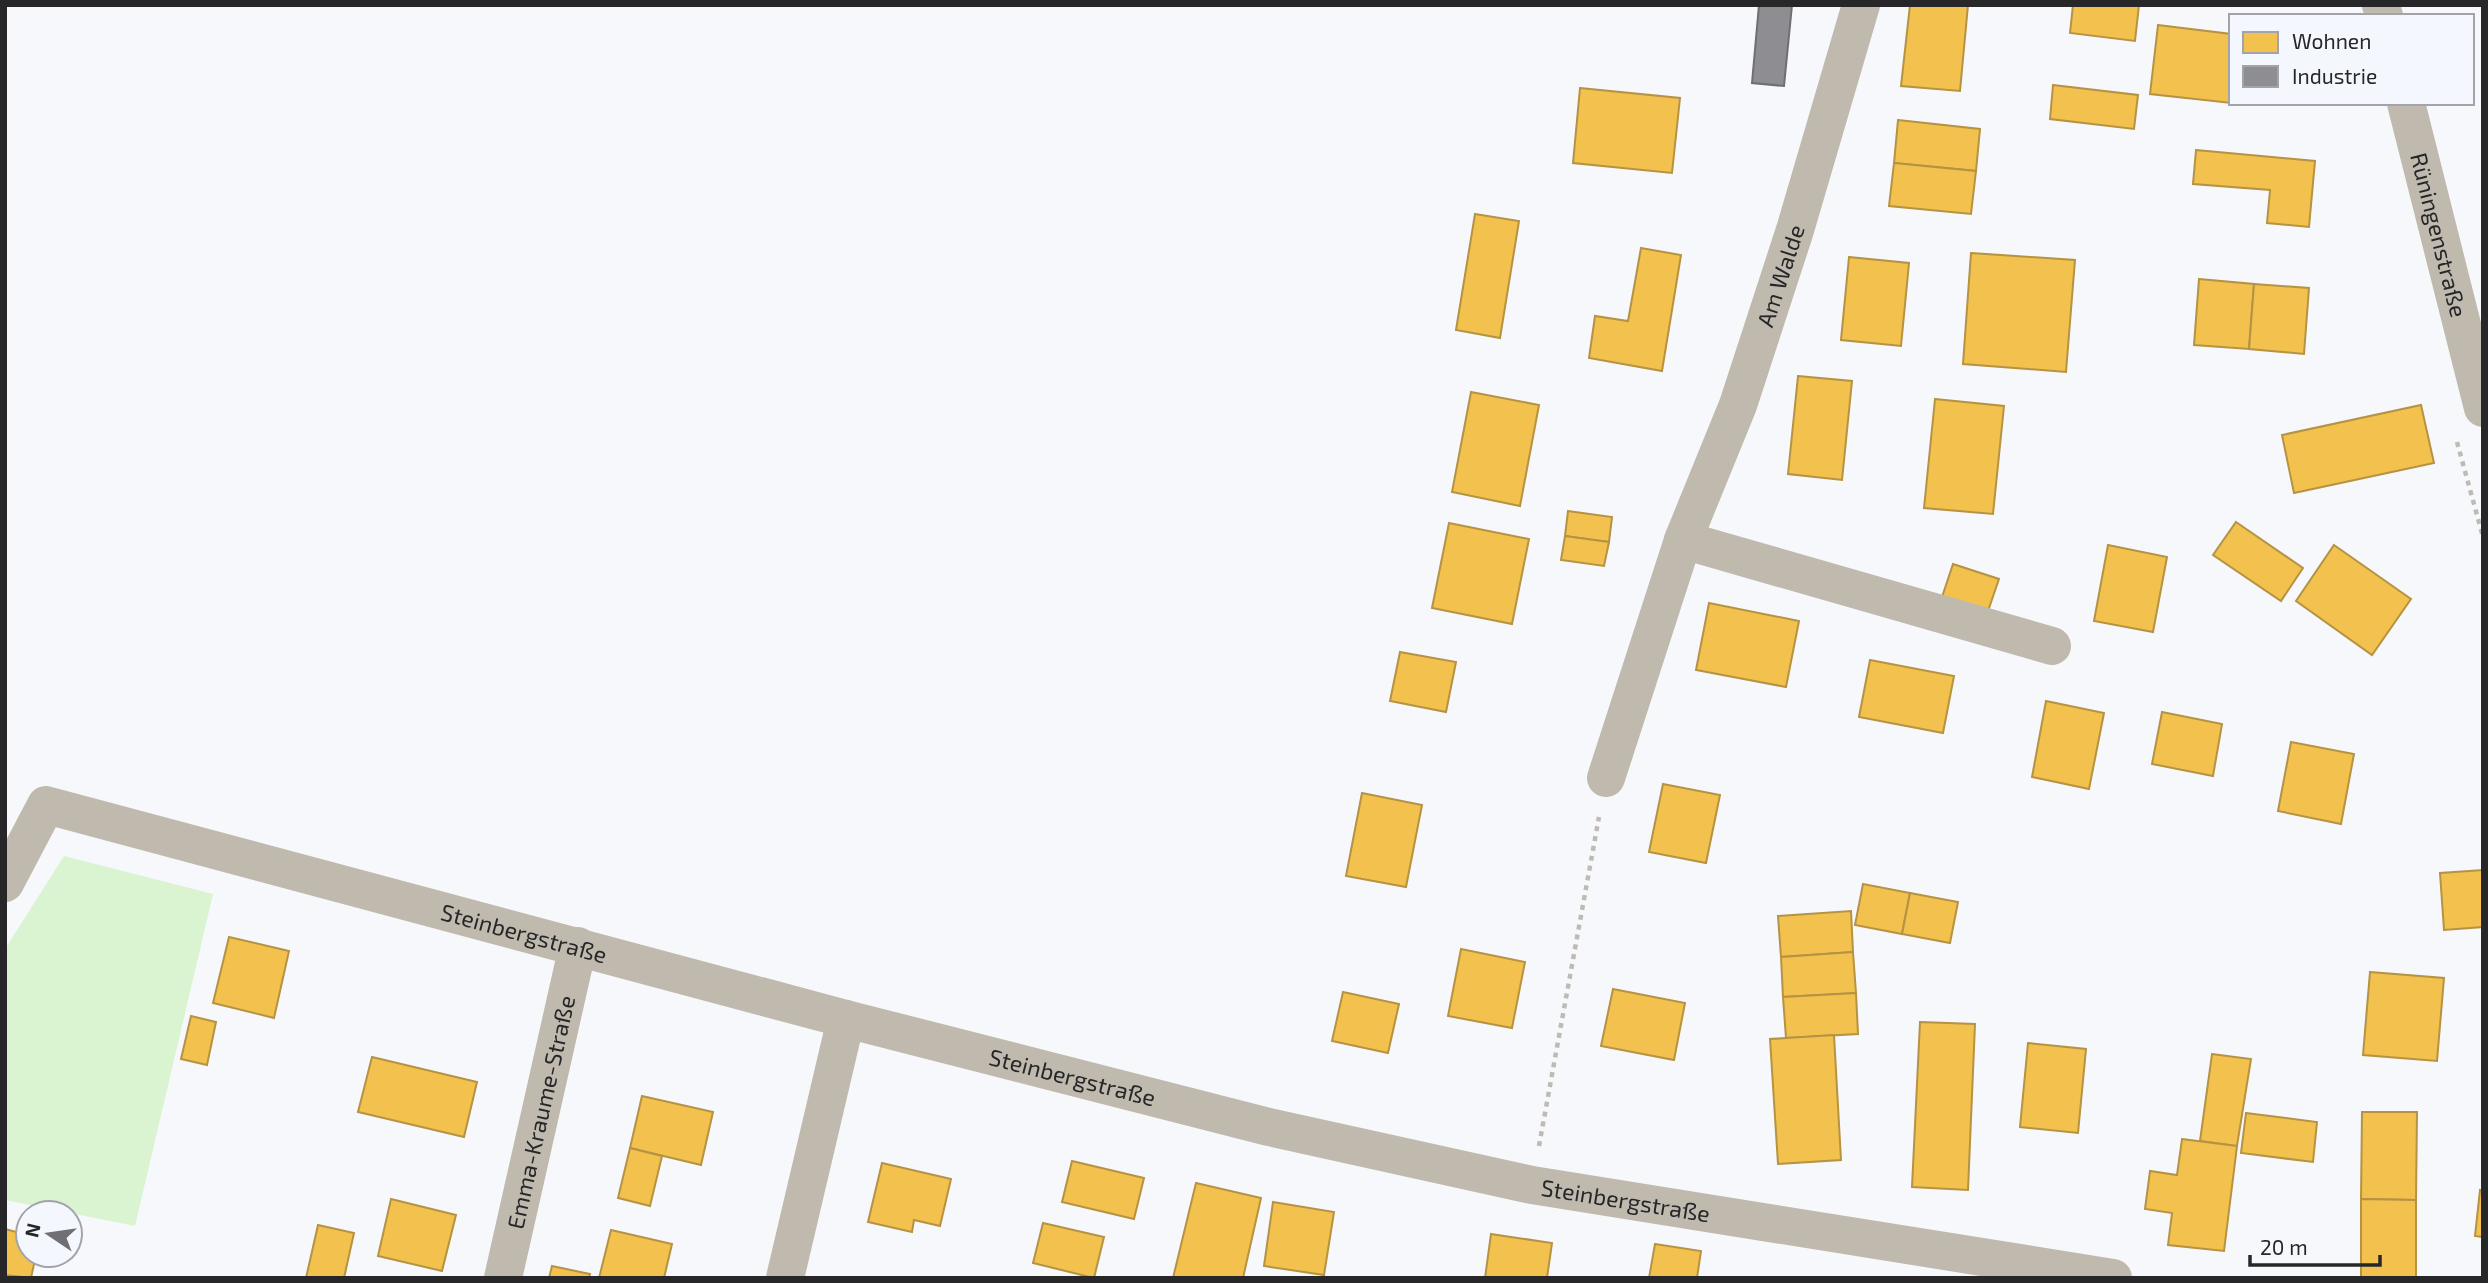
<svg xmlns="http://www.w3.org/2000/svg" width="2488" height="1283" viewBox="0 0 2488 1283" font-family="'Exo 2',sans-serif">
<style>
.green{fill:#daf3d0}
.homes{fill:#f2c14e;stroke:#b59343;stroke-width:2}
.industry{fill:#8d8d92;stroke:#6e6e73;stroke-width:2}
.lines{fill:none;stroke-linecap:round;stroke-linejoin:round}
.path{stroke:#bebbb5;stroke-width:4.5;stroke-dasharray:5 5;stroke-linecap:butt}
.minor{stroke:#bfbaad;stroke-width:38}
.labels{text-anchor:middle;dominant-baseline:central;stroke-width:7;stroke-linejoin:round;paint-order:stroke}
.street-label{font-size:23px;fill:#27272a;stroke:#f5f7fe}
</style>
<rect width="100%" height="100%" fill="#f7f8fc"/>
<path class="green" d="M 64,856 L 213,894 L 135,1226 L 5,1200 L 5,949 Z"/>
<g class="homes">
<path d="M 1910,5 L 1968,5 L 1960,91 L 1901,86 Z"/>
<path d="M 2073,5 L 2139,5 L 2135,41 L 2070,33 Z"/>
<path d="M 2158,25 L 2231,34 L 2231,103 L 2150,94 Z"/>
<path d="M 2053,85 L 2138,95 L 2134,129 L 2050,119 Z"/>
<path d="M 1580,88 L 1680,98 L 1672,173 L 1573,163 Z"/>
<path d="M 1898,120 L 1980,129 L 1976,171 L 1894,163 Z"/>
<path d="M 2196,150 L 2315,161 L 2309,227 L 2267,223 L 2270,190 L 2193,184 Z"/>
<path d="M 1894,163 L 1976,171 L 1971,214 L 1889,206 Z"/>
<path d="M 1475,214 L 1519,221 L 1500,338 L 1456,330 Z"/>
<path d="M 1641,248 L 1681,255 L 1662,371 L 1589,358 L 1595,316 L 1628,321 Z"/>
<path d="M 1971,253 L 2075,260 L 2066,372 L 1963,364 Z"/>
<path d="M 1849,257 L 1909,263 L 1901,346 L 1841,340 Z"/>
<path d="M 2199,279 L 2254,284 L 2249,349 L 2194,345 Z"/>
<path d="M 2254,284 L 2309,288 L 2304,354 L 2249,349 Z"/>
<path d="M 1798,376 L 1852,381 L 1842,480 L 1788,474 Z"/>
<path d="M 1471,392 L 1539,405 L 1520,506 L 1452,492 Z"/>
<path d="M 1935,399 L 2004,406 L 1993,514 L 1924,508 Z"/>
<path d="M 2421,405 L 2434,463 L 2294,493 L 2282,435 Z"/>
<path d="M 1568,511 L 1612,517 L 1609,542 L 1565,536 Z"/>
<path d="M 2236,522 L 2303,568 L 2281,601 L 2213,555 Z"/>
<path d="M 1449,523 L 1529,539 L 1512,624 L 1432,608 Z"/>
<path d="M 1565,536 L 1609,542 L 1604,566 L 1561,560 Z"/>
<path d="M 2108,545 L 2167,557 L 2153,632 L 2094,621 Z"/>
<path d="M 2334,545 L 2411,599 L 2372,655 L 2296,601 Z"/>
<path d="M 1953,564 L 1999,579 L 1987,614 L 1941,600 Z"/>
<path d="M 1709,603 L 1799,621 L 1786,687 L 1696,670 Z"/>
<path d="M 1400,652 L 1456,662 L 1446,712 L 1390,701 Z"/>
<path d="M 1870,660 L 1954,676 L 1943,733 L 1859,717 Z"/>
<path d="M 2046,701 L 2104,713 L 2089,789 L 2032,777 Z"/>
<path d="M 2162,712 L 2222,724 L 2213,776 L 2152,764 Z"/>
<path d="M 2291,742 L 2354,754 L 2341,824 L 2278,811 Z"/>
<path d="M 1663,784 L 1720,795 L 1706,863 L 1649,852 Z"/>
<path d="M 1362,793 L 1422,805 L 1406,887 L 1346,876 Z"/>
<path d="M 2483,870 L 2483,927 L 2444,930 L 2440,873 Z"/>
<path d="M 1863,884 L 1910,893 L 1902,934 L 1855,925 Z"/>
<path d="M 1910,893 L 1958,902 L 1950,943 L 1902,934 Z"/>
<path d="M 1851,911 L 1853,952 L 1781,957 L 1778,916 Z"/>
<path d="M 229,937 L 289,951 L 274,1018 L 213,1003 Z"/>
<path d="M 1461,949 L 1525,962 L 1512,1028 L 1448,1016 Z"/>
<path d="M 1853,952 L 1856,993 L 1783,997 L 1781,957 Z"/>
<path d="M 2370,972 L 2444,978 L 2437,1061 L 2363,1055 Z"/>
<path d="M 1613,989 L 1685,1003 L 1674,1060 L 1601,1046 Z"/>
<path d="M 1343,992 L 1399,1004 L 1388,1053 L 1332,1041 Z"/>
<path d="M 1856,993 L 1858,1034 L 1786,1038 L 1783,997 Z"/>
<path d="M 191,1016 L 216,1022 L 207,1065 L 181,1059 Z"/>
<path d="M 1920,1022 L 1975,1024 L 1968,1190 L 1912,1187 Z"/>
<path d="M 1834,1035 L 1841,1160 L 1778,1164 L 1770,1039 Z"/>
<path d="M 2028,1043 L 2086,1049 L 2078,1133 L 2020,1127 Z"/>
<path d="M 2212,1054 L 2251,1059 L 2237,1146 L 2200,1141 Z"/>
<path d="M 372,1057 L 477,1082 L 464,1137 L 358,1112 Z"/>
<path d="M 642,1096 L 713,1112 L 701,1165 L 630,1148 Z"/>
<path d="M 2362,1112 L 2417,1112 L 2416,1200 L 2361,1199 Z"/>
<path d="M 2246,1113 L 2317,1122 L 2313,1162 L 2241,1153 Z"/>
<path d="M 2182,1139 L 2237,1146 L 2224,1251 L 2168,1245 L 2172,1213 L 2145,1209 L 2150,1171 L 2177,1175 Z"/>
<path d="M 630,1148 L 662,1156 L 650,1206 L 618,1198 Z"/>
<path d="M 1072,1161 L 1144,1178 L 1134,1219 L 1062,1202 Z"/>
<path d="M 882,1163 L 951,1179 L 940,1226 L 914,1220 L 912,1232 L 868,1222 Z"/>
<path d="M 1196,1183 L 1261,1198 L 1243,1278 L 1173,1278 Z"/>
<path d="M 2480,1190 L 2483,1191 L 2483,1237 L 2475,1236 Z"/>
<path d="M 391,1199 L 456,1215 L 442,1271 L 378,1256 Z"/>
<path d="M 2361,1199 L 2416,1200 L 2416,1278 L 2361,1278 Z"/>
<path d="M 1273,1202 L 1334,1212 L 1324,1275 L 1264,1266 Z"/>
<path d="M 1043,1223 L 1104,1237 L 1094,1278 L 1033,1263 Z"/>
<path d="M 318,1225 L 354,1233 L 344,1278 L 306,1278 Z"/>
<path d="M 5,1229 L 28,1235 L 28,1255 L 36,1255 L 31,1278 L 5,1275 Z"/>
<path d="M 611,1230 L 672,1244 L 664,1278 L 599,1278 Z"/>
<path d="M 1491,1234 L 1552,1243 L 1547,1278 L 1485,1278 Z"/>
<path d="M 1655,1244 L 1701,1251 L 1697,1278 L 1649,1278 Z"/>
<path d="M 552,1266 L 590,1274 L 589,1278 L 549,1278 Z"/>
</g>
<path class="industry" d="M 1759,5 L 1792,5 L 1784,86 L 1752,83 Z"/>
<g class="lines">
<g class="path">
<path d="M 2457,442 L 2483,537"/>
<path d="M 1539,1146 L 1599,817"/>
</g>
<g class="minor">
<path d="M 2381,5 L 2384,16"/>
<path id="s1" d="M 2406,103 L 2483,408"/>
<path d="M 1683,540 L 2052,646"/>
<path id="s2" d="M 1606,778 L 1683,540 L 1738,405 L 1795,230 L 1861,5"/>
<path id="s3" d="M 5,883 L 46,805 L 846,1019 L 1269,1127 L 1532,1185 L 2113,1278"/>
<path id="s4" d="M 503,1278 L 578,946"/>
<path d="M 785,1278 L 846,1019"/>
</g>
</g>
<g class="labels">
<g class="street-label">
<text stroke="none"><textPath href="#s1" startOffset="136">Rüningenstraße</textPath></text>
<text stroke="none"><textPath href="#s2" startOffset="532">Am Walde</textPath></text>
<text stroke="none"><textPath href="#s3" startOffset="583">Steinbergstraße</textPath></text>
<text stroke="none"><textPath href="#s3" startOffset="1150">Steinbergstraße</textPath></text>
<text stroke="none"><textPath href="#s4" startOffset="170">Emma-Kraume-Straße</textPath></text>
<text stroke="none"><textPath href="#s3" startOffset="1717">Steinbergstraße</textPath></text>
</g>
</g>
<rect width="2488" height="1283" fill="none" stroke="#27272a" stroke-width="14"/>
<rect x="2229" y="14" width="245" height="91" fill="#f5f7fe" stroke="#a3a4a9" stroke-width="2"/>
<rect x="2243" y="32" width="35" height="21" fill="#f2c14e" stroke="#a3a4a9" stroke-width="2"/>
<text x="2292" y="49" font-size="21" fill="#27272a">Wohnen</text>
<rect x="2243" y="66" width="35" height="21" fill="#8d8d92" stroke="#a3a4a9" stroke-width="2"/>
<text x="2292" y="84" font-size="21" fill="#27272a">Industrie</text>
<g transform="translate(49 1234) rotate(283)"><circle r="33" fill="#f5f7fe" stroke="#a3a4a9" stroke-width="2"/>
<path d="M0-5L12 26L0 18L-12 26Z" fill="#707074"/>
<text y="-10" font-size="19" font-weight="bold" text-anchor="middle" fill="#27272a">N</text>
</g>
<path d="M2250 1255v10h130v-10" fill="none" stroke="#27272a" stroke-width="3.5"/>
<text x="2260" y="1255" font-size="21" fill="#27272a" stroke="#f5f7fe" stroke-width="5" paint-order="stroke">20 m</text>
</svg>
